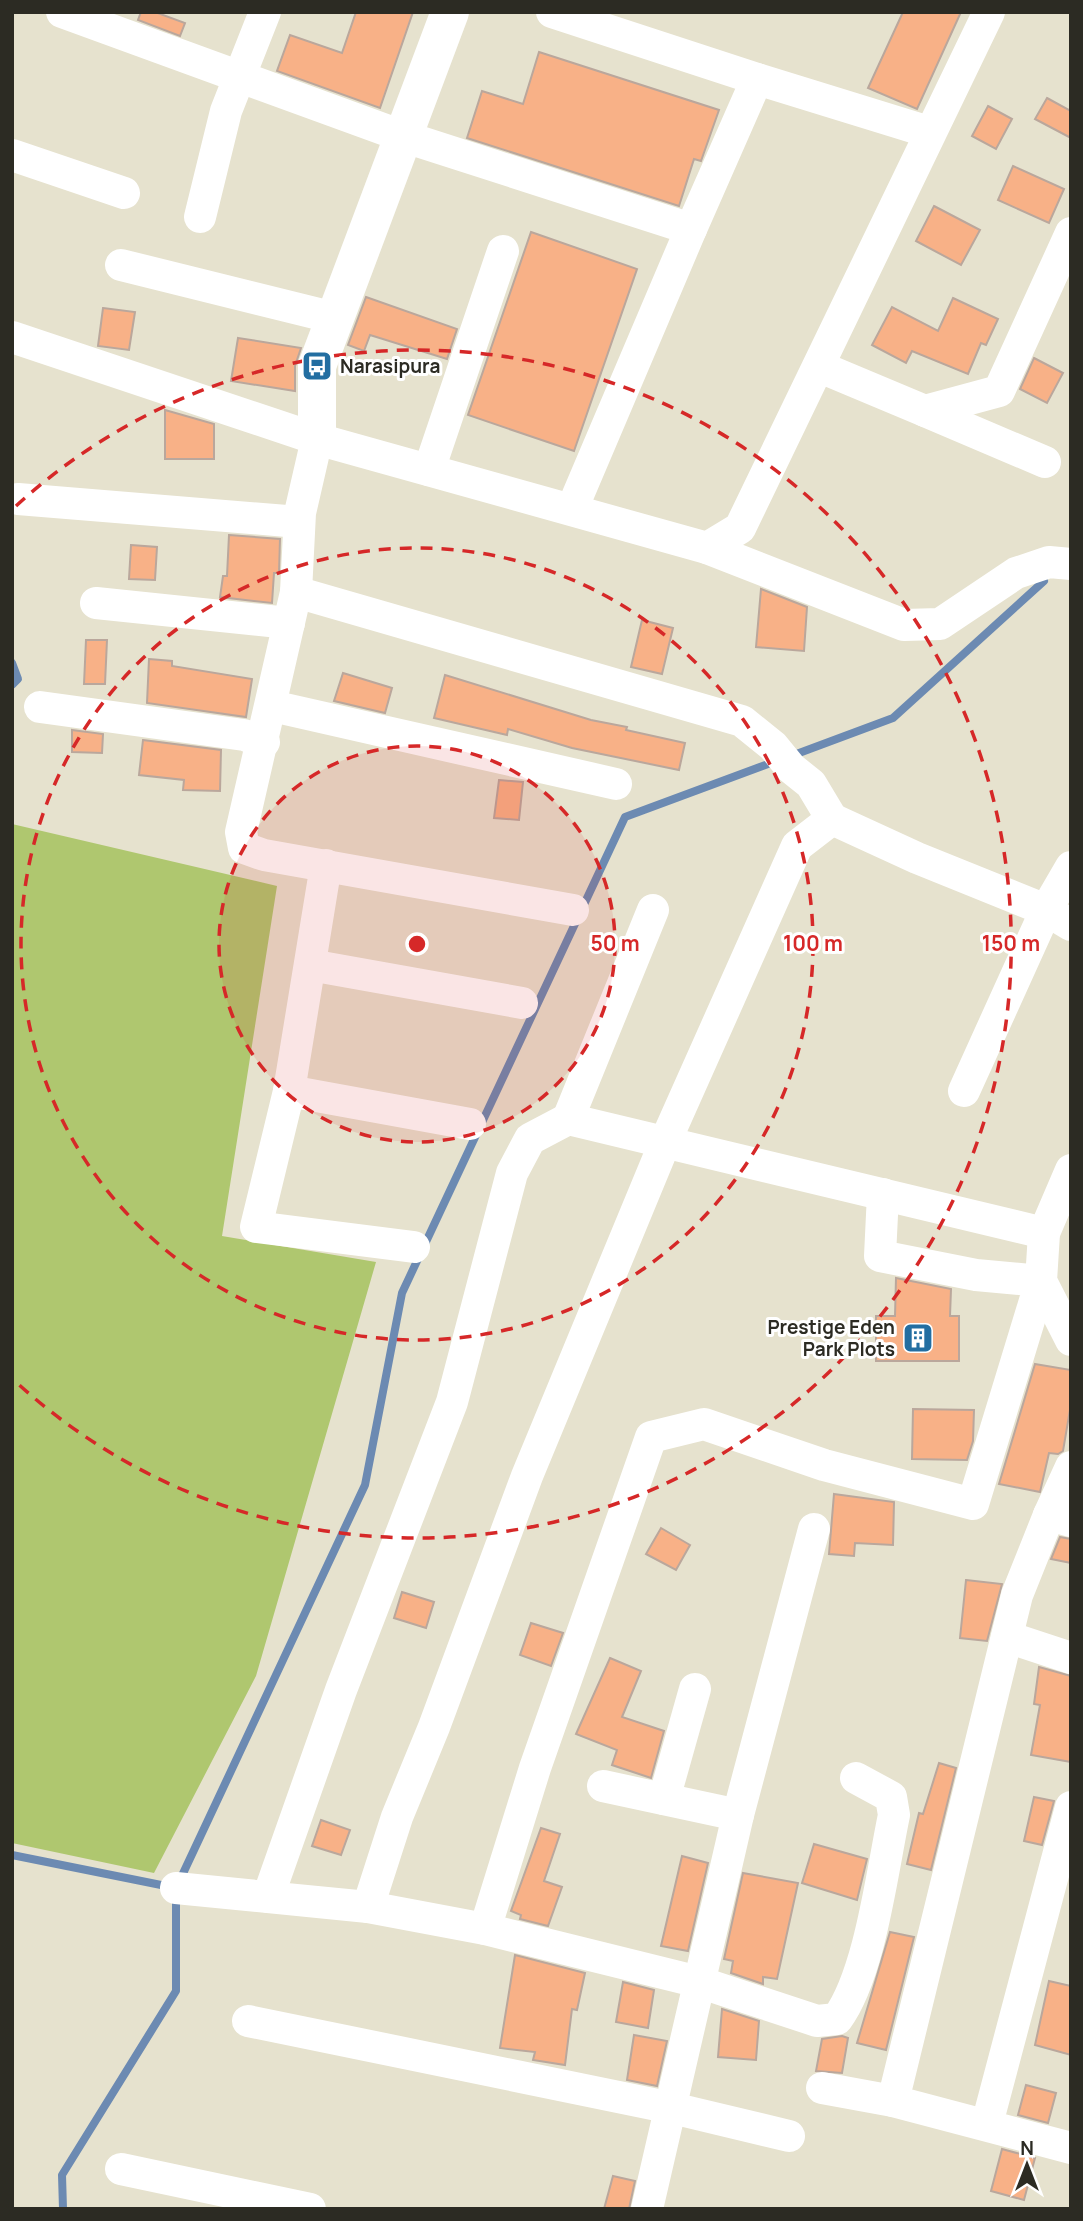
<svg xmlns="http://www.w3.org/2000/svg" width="1083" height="2221" viewBox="0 0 1083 2221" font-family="Manrope,sans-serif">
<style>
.green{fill:#afc76f}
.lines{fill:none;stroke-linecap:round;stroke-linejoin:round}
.stream{stroke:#6c8ab2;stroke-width:8}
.building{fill:#f8b187;stroke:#baa79c;stroke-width:2}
.minor{stroke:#fff;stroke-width:32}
.tertiary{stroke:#fff;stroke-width:38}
.ring{fill:none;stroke:#d62828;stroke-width:3.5;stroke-dasharray:12 9}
.labels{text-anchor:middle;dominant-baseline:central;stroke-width:6;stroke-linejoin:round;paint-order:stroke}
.poi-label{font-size:19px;font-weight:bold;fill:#2c2b23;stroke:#fff;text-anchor:start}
.centre{fill:#d62828;stroke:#fff;stroke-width:3.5}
.ring-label{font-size:21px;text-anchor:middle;font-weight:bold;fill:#d62828;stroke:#fff;stroke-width:6;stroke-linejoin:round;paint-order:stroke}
</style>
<rect width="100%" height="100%" fill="#e6e2ce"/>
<path class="green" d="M 12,824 L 277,886 L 222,1236 L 376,1262 L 256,1676 L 154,1873 L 12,1843 Z"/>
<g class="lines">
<g class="stream">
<path d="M 12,663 L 18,679 L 12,685"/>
<path d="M 791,756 L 893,718 L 1044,581"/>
<path d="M 12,1855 L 171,1887"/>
<path d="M 179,1882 L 365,1485 L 402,1293 L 625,817 L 776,761"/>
<path d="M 63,2209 L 62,2175 L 176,1991 L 176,1895"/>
</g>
</g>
<g class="building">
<path d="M 141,12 L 155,12 L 185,23 L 180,36 L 138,20 Z"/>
<path d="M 356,12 L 413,12 L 380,108 L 277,71 L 290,35 L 342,53 Z"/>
<path d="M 903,12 L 961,12 L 917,109 L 868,88 Z"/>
<path d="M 539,52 L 719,110 L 701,161 L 694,159 L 679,206 L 467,138 L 482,91 L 523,104 Z"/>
<path d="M 1047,98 L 1071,111 L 1071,138 L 1035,119 Z"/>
<path d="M 988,106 L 1012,119 L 996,149 L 972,136 Z"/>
<path d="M 1013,166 L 1064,189 L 1049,223 L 998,200 Z"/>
<path d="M 934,206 L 980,230 L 961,265 L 916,241 Z"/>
<path d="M 531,232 L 637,269 L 574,451 L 468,415 Z"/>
<path d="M 366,297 L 457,329 L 447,359 L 370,335 L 364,351 L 348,345 Z"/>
<path d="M 953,298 L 998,319 L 986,345 L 981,343 L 968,374 L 912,351 L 906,363 L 872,345 L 892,307 L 938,331 Z"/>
<path d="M 103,308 L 135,312 L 129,350 L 98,346 Z"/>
<path d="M 238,338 L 301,348 L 295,366 L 295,391 L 231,381 Z"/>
<path d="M 1034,358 L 1063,373 L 1047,403 L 1020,389 Z"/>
<path d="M 165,410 L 214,424 L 214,459 L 165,459 Z"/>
<path d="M 229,535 L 280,539 L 279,573 L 274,573 L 272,603 L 220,597 L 223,576 L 227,576 Z"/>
<path d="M 131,545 L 157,547 L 155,580 L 129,579 Z"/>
<path d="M 761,589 L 807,607 L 804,651 L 756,647 Z"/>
<path d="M 642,620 L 673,628 L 662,674 L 631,667 Z"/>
<path d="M 86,640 L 107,640 L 105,684 L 84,684 Z"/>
<path d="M 149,659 L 172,661 L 172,666 L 252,679 L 246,717 L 147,703 Z"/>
<path d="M 343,673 L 392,688 L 385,713 L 334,701 Z"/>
<path d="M 445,675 L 591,720 L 627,727 L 626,730 L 685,743 L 679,770 L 572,748 L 508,729 L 507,735 L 434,718 Z"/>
<path d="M 72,730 L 103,734 L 102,753 L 72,752 Z"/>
<path d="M 143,740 L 221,750 L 220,791 L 183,790 L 184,780 L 139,775 Z"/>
<path d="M 499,780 L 523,782 L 519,820 L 494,818 Z"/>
<path d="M 896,1278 L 951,1289 L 950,1316 L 959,1316 L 959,1361 L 876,1361 L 876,1316 L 895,1316 Z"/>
<path d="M 1035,1364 L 1071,1370 L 1071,1404 L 1063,1451 L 1058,1454 L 1049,1453 L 1040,1492 L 999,1484 Z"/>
<path d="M 913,1409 L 974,1410 L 973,1441 L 967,1460 L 912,1459 Z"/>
<path d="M 834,1494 L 894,1502 L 893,1545 L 855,1543 L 854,1556 L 829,1554 Z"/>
<path d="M 661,1528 L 690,1545 L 676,1570 L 646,1554 Z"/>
<path d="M 1060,1537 L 1071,1539 L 1071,1563 L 1051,1559 Z"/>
<path d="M 966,1580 L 1002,1584 L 987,1641 L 960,1638 Z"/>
<path d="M 402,1592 L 434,1602 L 426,1628 L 394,1618 Z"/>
<path d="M 531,1623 L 563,1633 L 551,1666 L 520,1655 Z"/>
<path d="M 610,1658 L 641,1671 L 622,1717 L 664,1731 L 651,1778 L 612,1765 L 617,1750 L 576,1734 Z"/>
<path d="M 1039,1667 L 1071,1676 L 1071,1762 L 1031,1755 L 1040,1705 L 1034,1704 Z"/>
<path d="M 939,1763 L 956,1768 L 931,1870 L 907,1864 L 919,1813 L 923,1814 Z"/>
<path d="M 1034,1797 L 1054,1801 L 1042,1845 L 1024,1841 Z"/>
<path d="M 321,1820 L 350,1830 L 341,1855 L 312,1846 Z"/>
<path d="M 541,1828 L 560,1834 L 544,1881 L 562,1887 L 548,1926 L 520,1919 L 521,1915 L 511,1911 Z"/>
<path d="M 814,1844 L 867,1859 L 857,1900 L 802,1883 Z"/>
<path d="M 682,1856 L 708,1863 L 688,1951 L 661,1946 Z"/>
<path d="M 743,1873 L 798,1883 L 777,1979 L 763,1977 L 763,1984 L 731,1973 L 733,1961 L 724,1959 Z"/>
<path d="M 890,1932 L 914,1937 L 886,2050 L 857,2043 Z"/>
<path d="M 515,1955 L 585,1973 L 577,2010 L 572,2009 L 565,2065 L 533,2060 L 535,2052 L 500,2048 Z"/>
<path d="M 1049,1981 L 1071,1986 L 1071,2055 L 1035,2045 Z"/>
<path d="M 623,1982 L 654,1990 L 648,2028 L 616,2022 Z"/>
<path d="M 722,2009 L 759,2021 L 756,2060 L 718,2057 Z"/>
<path d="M 634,2035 L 667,2041 L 657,2086 L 627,2080 Z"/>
<path d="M 842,2036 L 848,2038 L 842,2073 L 816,2071 L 822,2039 Z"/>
<path d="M 1026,2085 L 1056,2093 L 1048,2123 L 1018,2115 Z"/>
<path d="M 1002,2149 L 1035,2158 L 1024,2200 L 991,2191 Z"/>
<path d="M 613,2176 L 635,2181 L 629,2209 L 604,2209 Z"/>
</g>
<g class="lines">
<g class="minor">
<path d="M 62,12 L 405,137 L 691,229 L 572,509"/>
<path d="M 552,12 L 757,79"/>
<path d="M 12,155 L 124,193"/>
<path d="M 200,217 L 226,111 L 265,12"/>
<path d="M 691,229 L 757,79 L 929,132"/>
<path d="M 121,265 L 335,318"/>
<path d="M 12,337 L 317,439"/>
<path d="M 820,367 L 925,411 L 999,391 L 1071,233"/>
<path d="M 925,411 L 1045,462"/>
<path d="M 429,470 L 503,251"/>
<path d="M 18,499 L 299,522"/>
<path d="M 707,548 L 904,625 L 940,624 L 1016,573 L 1049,562 L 1071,564"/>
<path d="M 296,592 L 742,721 L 773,746 L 791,768 L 811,784 L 832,819"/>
<path d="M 96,603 L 289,623"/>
<path d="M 272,706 L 616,784"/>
<path d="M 40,707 L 244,735 L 264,742"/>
<path d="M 326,865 L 289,1091 L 256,1227 L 414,1247"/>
<path d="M 573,910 L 264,855 L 244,848 L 241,832 L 296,592 L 300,513 L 317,439 L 707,548 L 740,528 L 989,12"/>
<path d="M 653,910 L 568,1119 L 1044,1233"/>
<path d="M 310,965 L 522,1003"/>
<path d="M 289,1091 L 470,1124"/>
<path d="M 964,1091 L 1046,910 L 1071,867"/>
<path d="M 1071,1170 L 1044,1233 L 1041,1281 L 1071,1340"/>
<path d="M 1071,1467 L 1049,1515 L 1071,1521"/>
<path d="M 1049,1515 L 1017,1595 L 893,2101 L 1071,2148"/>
<path d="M 1007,1637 L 1071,1658"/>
<path d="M 603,1786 L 738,1815"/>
<path d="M 664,1799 L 695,1689"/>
<path d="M 176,1888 L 368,1907 L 485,1929 L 699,1982 L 817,2021 L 837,2019 C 870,1974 882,1872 894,1815 L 891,1797 L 856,1778"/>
<path d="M 268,1897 L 341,1690 L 452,1402 L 512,1173 L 530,1139 L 568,1119"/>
<path d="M 368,1907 L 397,1817 L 434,1727 L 527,1476 L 666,1140 L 797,846 L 832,819 L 917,858 L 1046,910 L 1071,925"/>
<path d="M 485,1929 L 535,1768 L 651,1437 L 704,1424 L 824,1465 L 973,1504 L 1041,1281 L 976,1275 L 880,1256 L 883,1194"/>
<path d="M 248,2021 L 672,2108 L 789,2136"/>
<path d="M 822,2088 L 893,2101"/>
<path d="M 987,2124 L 1071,1807"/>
<path d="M 121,2169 L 310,2209"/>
<path d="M 647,2209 L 738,1815 L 814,1529"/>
</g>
<path class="tertiary" d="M 317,439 L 317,366 L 450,12"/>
</g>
<circle cx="417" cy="944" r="198" fill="#d62828" fill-opacity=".12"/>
<g class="ring">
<circle cx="417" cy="944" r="198"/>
<circle cx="417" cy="944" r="396"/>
<path d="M16 506A594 594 0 1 1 16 1382"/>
</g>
<defs>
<g id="bus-square" transform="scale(1.575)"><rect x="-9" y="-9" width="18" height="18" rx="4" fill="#236ea1" stroke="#fff"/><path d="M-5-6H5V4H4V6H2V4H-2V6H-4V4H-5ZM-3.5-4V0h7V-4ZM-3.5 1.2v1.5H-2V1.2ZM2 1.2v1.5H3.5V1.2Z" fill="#fff"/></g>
<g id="building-square" transform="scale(1.575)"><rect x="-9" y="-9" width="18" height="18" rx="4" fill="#236ea1" stroke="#fff"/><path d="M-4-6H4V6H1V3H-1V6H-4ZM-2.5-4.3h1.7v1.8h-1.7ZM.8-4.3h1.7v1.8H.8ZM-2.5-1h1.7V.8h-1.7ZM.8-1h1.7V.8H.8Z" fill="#fff"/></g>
</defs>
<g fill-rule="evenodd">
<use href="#bus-square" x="317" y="366"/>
<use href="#building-square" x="918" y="1338"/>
</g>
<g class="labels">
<g class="poi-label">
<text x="340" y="366">Narasipura</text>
<text x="895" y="1327" text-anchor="end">Prestige Eden<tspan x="895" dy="22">Park Plots</tspan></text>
</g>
</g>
<circle cx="417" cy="944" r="10" class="centre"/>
<g class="ring-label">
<text x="615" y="951">50 m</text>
<text x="813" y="951">100 m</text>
<text x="1011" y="951">150 m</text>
</g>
<rect width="1083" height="2221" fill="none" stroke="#2c2b23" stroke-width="28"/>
<g transform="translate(1027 2165)" stroke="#ffffff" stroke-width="5" paint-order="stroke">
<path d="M0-5L12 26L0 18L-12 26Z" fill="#2c2b23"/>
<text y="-10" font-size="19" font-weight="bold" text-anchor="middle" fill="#2c2b23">N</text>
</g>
</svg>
